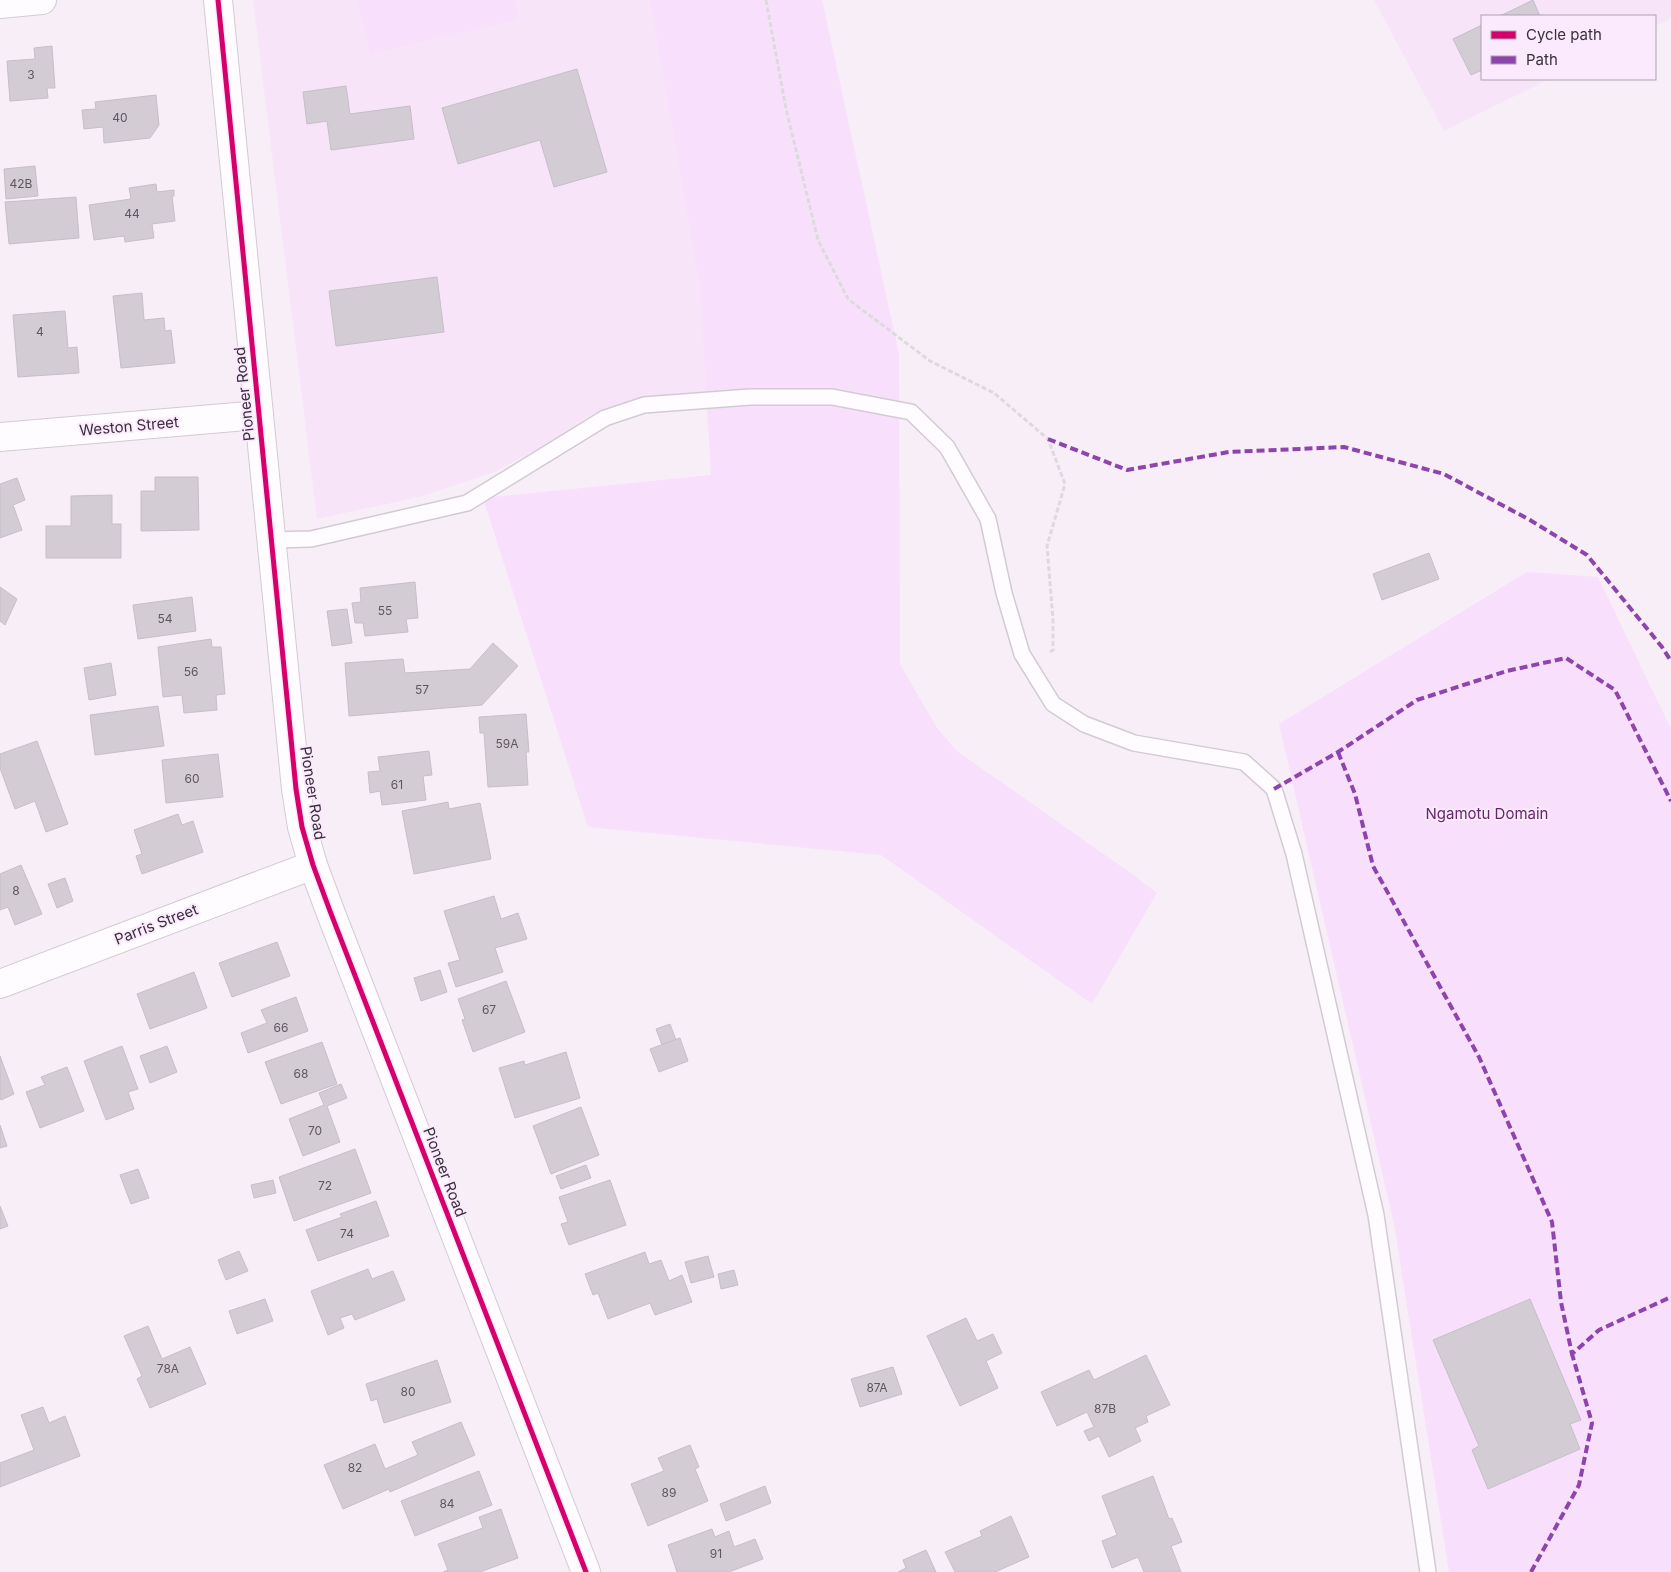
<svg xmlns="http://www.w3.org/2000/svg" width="1671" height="1572" viewBox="0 0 1671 1572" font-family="Inter,sans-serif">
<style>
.built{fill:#f7e4f9}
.green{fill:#f8dffb}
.building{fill:#d4ccd5;stroke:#c6bec8}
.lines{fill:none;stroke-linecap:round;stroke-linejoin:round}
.service-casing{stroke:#d3cbd4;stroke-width:18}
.minor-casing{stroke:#d3cbd4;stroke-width:30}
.tertiary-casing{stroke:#d3cbd4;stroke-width:30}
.path{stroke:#dddadd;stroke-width:3;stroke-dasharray:5 2.5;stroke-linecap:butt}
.service{stroke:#fefcfe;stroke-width:15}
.minor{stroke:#fefcfe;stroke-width:28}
.tertiary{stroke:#fefcfe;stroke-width:28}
.quiet{stroke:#8e44ad;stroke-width:4;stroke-dasharray:8 4;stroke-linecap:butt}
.cycleway-casing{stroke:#fbe9fd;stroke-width:8}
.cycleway{stroke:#d6006c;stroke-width:5}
.labels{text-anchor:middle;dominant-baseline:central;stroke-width:4;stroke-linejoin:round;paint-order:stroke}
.number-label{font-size:12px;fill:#5f5760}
.street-label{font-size:15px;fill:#383039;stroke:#fbe9fd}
.park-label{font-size:15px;fill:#62286a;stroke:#fbe9fd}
</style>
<rect width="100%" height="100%" fill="#f8eef8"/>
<g class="built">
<path d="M 253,0 L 676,0 L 734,390 L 666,395 L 595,412 L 551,442 L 497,471 L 419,497 L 317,519 Z"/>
<path d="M 1374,0 L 1671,0 L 1671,18 L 1655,26 L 1655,16 L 1482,16 L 1482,79 L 1549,79 L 1444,131 Z"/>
</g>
<g class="green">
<path d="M 357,0 L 514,0 L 519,19 L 370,54 Z"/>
<path d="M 650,0 L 822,0 L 899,354 L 900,664 L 937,728 L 957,751 L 1132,874 L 1157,893 L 1092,1004 L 881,855 L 588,827 L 483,498 L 711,475 L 700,287 Z"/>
<path d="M 1527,572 L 1598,577 L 1671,729 L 1671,1572 L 1449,1572 L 1394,1224 L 1279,724 Z"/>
</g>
<g class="building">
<path d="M 1533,0 L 1540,16 L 1500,16 Z"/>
<path d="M 1482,25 L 1482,70 L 1471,75 L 1453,39 Z"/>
<path d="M 52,46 L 55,88 L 47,88 L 48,98 L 10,101 L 7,61 L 35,59 L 34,48 Z"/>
<path d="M 577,69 L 607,172 L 554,187 L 540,140 L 458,164 L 442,108 Z"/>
<path d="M 346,86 L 350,114 L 410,106 L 414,139 L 331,150 L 327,121 L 307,124 L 303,92 Z"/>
<path d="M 156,95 L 159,125 L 150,138 L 104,143 L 103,127 L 84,129 L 82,110 L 96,109 L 95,102 Z"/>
<path d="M 35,166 L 38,196 L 6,199 L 4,169 Z"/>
<path d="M 156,184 L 157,192 L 174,190 L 174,196 L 172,196 L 175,221 L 152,224 L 154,238 L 125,242 L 124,236 L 94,240 L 89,205 L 131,199 L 129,188 Z"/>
<path d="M 76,197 L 79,238 L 9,244 L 5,202 Z"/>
<path d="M 437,277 L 444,332 L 336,346 L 329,291 Z"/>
<path d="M 142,293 L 144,320 L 164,318 L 165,331 L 171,330 L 175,363 L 121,368 L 113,296 Z"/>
<path d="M 65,311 L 68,348 L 77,347 L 79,373 L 18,377 L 13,315 Z"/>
<path d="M 155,477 L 198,477 L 199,530 L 141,531 L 141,491 L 155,491 Z"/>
<path d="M 17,478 L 25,500 L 13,505 L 22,530 L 0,538 L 0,484 Z"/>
<path d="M 112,495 L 112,524 L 121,524 L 121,558 L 46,558 L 46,526 L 71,526 L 71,496 Z"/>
<path d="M 1429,553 L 1439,579 L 1382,600 L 1373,574 Z"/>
<path d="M 415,582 L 418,618 L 406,619 L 408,632 L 365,636 L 363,623 L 355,623 L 352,603 L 361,602 L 360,588 Z"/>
<path d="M 0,587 L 17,599 L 5,625 L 0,621 Z"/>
<path d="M 192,597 L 196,631 L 138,639 L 133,605 Z"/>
<path d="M 347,609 L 352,643 L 332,646 L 327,611 Z"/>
<path d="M 211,639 L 212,647 L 221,647 L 225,694 L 216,695 L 217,710 L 184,713 L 182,695 L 163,697 L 158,647 Z"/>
<path d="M 493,643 L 518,666 L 482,705 L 349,716 L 345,663 L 403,659 L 405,673 L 470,669 Z"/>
<path d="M 111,663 L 116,695 L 89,700 L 84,668 Z"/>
<path d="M 158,706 L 164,746 L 95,755 L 90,715 Z"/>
<path d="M 526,714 L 529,752 L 526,752 L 528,785 L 488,787 L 484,733 L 480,733 L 479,717 Z"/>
<path d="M 37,741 L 68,824 L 46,832 L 35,801 L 15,809 L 0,768 L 0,754 Z"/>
<path d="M 429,751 L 432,775 L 423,776 L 426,800 L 382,805 L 380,791 L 370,793 L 368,772 L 380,771 L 378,757 Z"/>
<path d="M 218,754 L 223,797 L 166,803 L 162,760 Z"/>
<path d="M 448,802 L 449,809 L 480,803 L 491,859 L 414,874 L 402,811 Z"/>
<path d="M 178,814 L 182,825 L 193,821 L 203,852 L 142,874 L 136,856 L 142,854 L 134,830 Z"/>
<path d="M 21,865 L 42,914 L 15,925 L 8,907 L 0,910 L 0,874 Z"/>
<path d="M 65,878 L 73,901 L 57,908 L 48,884 Z"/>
<path d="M 494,896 L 501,919 L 518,913 L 527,939 L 495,948 L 503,972 L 456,987 L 448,963 L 460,960 L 444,911 Z"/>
<path d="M 277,942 L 290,976 L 232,997 L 219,963 Z"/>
<path d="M 440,970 L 447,992 L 421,1001 L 414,978 Z"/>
<path d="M 194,972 L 207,1008 L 150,1029 L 137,994 Z"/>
<path d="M 506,981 L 525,1032 L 473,1052 L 462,1020 L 465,1019 L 458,999 Z"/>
<path d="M 296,997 L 308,1031 L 248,1053 L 241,1033 L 267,1023 L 261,1010 Z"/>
<path d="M 670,1024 L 676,1040 L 662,1045 L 656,1029 Z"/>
<path d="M 680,1038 L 688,1061 L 659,1072 L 650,1049 Z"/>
<path d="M 322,1042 L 337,1084 L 281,1104 L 265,1062 Z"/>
<path d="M 122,1046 L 138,1089 L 128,1092 L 134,1109 L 106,1120 L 84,1061 Z"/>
<path d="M 167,1046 L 177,1072 L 150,1083 L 140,1056 Z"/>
<path d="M 566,1052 L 580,1098 L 515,1118 L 499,1068 L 524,1061 L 525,1065 Z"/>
<path d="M 0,1056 L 14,1094 L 1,1100 L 0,1097 Z"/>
<path d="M 67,1067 L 84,1111 L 40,1128 L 26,1092 L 45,1085 L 41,1077 Z"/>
<path d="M 341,1084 L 347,1098 L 327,1106 L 340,1142 L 303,1156 L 289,1119 L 324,1105 L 319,1093 Z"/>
<path d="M 581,1107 L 599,1155 L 551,1174 L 533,1126 Z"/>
<path d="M 0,1125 L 7,1146 L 0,1148 Z"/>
<path d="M 355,1149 L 371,1193 L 294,1221 L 279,1177 Z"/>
<path d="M 586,1165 L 591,1178 L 561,1189 L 556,1176 Z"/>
<path d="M 138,1169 L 149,1198 L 131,1204 L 120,1175 Z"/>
<path d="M 273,1180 L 276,1193 L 254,1198 L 251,1185 Z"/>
<path d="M 610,1180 L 626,1225 L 569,1245 L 561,1224 L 568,1222 L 559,1197 Z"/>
<path d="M 376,1201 L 389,1236 L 318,1261 L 306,1230 L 342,1217 L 340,1214 Z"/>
<path d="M 0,1206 L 8,1226 L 0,1229 Z"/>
<path d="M 239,1251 L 248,1271 L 226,1280 L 218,1260 Z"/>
<path d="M 645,1252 L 649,1264 L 661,1260 L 669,1281 L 682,1275 L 692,1302 L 655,1315 L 650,1303 L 608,1319 L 598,1293 L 593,1295 L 585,1274 Z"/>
<path d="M 708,1256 L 714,1277 L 691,1283 L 685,1262 Z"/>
<path d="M 368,1269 L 372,1279 L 393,1271 L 405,1300 L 355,1320 L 352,1314 L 340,1318 L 344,1328 L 328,1335 L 311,1291 Z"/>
<path d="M 734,1270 L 738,1285 L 721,1289 L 718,1274 Z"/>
<path d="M 265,1299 L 273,1321 L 237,1334 L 229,1311 Z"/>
<path d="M 1530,1299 L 1581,1420 L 1570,1424 L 1580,1449 L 1488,1489 L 1472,1450 L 1479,1446 L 1433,1340 Z"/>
<path d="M 966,1318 L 977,1341 L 993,1334 L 1002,1353 L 986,1361 L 998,1388 L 960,1406 L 927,1336 Z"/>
<path d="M 148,1326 L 162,1359 L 190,1347 L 206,1384 L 150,1408 L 137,1379 L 142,1376 L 124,1336 Z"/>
<path d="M 1146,1355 L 1170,1405 L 1146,1416 L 1148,1422 L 1135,1428 L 1141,1441 L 1109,1457 L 1099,1436 L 1089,1441 L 1084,1431 L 1094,1427 L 1087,1412 L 1057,1426 L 1041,1392 L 1089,1370 L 1094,1380 Z"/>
<path d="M 437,1360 L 451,1402 L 384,1423 L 377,1399 L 371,1401 L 366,1384 Z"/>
<path d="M 893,1367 L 902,1394 L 860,1407 L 851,1379 Z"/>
<path d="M 43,1407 L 49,1423 L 65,1416 L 80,1456 L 0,1487 L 0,1463 L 34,1450 L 21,1415 Z"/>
<path d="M 461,1422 L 475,1455 L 390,1492 L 389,1489 L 343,1509 L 324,1465 L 375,1444 L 385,1469 L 418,1455 L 412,1442 Z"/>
<path d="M 690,1445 L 699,1467 L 695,1469 L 708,1501 L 648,1526 L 631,1484 L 664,1471 L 658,1458 Z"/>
<path d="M 479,1471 L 492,1505 L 415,1536 L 401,1501 Z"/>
<path d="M 1153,1476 L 1169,1519 L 1172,1518 L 1182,1542 L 1171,1546 L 1181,1572 L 1144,1572 L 1138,1557 L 1112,1568 L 1102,1541 L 1117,1535 L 1102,1496 Z"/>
<path d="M 765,1486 L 771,1503 L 726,1521 L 720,1504 Z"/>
<path d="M 501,1509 L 518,1558 L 480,1572 L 443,1572 L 448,1570 L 438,1544 L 483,1528 L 479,1517 Z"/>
<path d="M 1011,1516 L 1029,1557 L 995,1572 L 955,1572 L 945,1552 L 982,1536 L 980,1531 Z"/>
<path d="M 712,1529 L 715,1537 L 729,1531 L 734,1547 L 755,1539 L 763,1559 L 729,1572 L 677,1572 L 668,1545 Z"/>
<path d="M 926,1550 L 936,1572 L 898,1572 L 906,1568 L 903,1560 Z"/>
</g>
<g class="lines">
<g class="service-casing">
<path id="service" d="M 272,540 L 311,539 L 467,503 L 605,418 L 644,405 L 750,397 L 832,397 L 911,412 L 947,447 L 988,519 L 1004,593 L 1022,654 L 1053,704 L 1084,724 L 1134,743 L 1244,762 L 1274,789 L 1294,854 L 1376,1215 L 1428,1572"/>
</g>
<g class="minor-casing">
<g id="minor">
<path d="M 0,4 L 42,0"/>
<path d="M 0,437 L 259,415"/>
<path d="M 0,984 L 313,865"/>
</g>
</g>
<g class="tertiary-casing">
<path id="tertiary" d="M 218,0 L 296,789 L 302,827 L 313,865 L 330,911 L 586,1572"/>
</g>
<path class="path" d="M 766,0 L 786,109 L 818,240 L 848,299 L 930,361 L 994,393 L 1048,439 L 1065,484 L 1047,546 L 1053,620 L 1053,650 L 1048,653"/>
<use href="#service" class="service"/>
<use href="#minor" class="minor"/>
<use href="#tertiary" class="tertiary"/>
<g class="quiet">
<path d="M 1048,439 L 1127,470 L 1229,452 L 1344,447 L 1444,474 L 1530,520 L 1587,555 L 1662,647 L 1671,661"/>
<path d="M 1338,752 L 1355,794 L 1373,866 L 1479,1057 L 1552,1222 L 1561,1302 L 1572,1354 L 1599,1330 L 1671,1297"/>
<path d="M 1274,789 L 1338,752 L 1417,700 L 1507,671 L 1566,658 L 1615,690 L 1671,801"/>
<path d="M 1531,1572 L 1579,1485 L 1592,1423 L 1572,1354"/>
</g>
<g class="cycleway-casing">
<path id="cycleway" d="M 218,0 L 296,789 L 302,827 L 313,865 L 330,911 L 586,1572"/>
</g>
<use href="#cycleway" class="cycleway"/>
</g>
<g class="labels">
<g class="number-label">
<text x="31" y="74">3</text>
<text x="120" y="117">40</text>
<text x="21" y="183">42B</text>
<text x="132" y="213">44</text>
<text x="40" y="331">4</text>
<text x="385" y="610">55</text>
<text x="165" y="618">54</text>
<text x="191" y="671">56</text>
<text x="422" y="689">57</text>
<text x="507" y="743">59A</text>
<text x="192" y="778">60</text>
<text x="397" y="784">61</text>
<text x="16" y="890">8</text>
<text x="489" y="1009">67</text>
<text x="281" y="1027">66</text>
<text x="301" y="1073">68</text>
<text x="315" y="1130">70</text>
<text x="325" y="1185">72</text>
<text x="347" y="1233">74</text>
<text x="168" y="1368">78A</text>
<text x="877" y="1387">87A</text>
<text x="408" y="1391">80</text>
<text x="1105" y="1408">87B</text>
<text x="355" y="1467">82</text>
<text x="669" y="1492">89</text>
<text x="447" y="1503">84</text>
<text x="716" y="1553">91</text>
</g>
<g class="street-label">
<text transform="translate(244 394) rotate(-96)">Pioneer Road</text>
<text transform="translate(129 426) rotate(-5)">Weston Street</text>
<text transform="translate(313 793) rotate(81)">Pioneer Road</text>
<text transform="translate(156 924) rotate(-21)">Parris Street</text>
<text transform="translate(445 1172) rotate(69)">Pioneer Road</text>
</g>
<g class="park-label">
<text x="1487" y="813">Ngamotu Domain</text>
</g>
</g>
<rect x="1481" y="15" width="175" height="65" fill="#fbe9fd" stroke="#ad9faf"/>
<rect x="1491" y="31" width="25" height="8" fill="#d6006c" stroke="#ad9faf"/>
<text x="1526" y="40" font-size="15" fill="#383039">Cycle path</text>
<rect x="1491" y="56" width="25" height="8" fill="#8e44ad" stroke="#ad9faf"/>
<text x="1526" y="65" font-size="15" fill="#383039">Path</text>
</svg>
